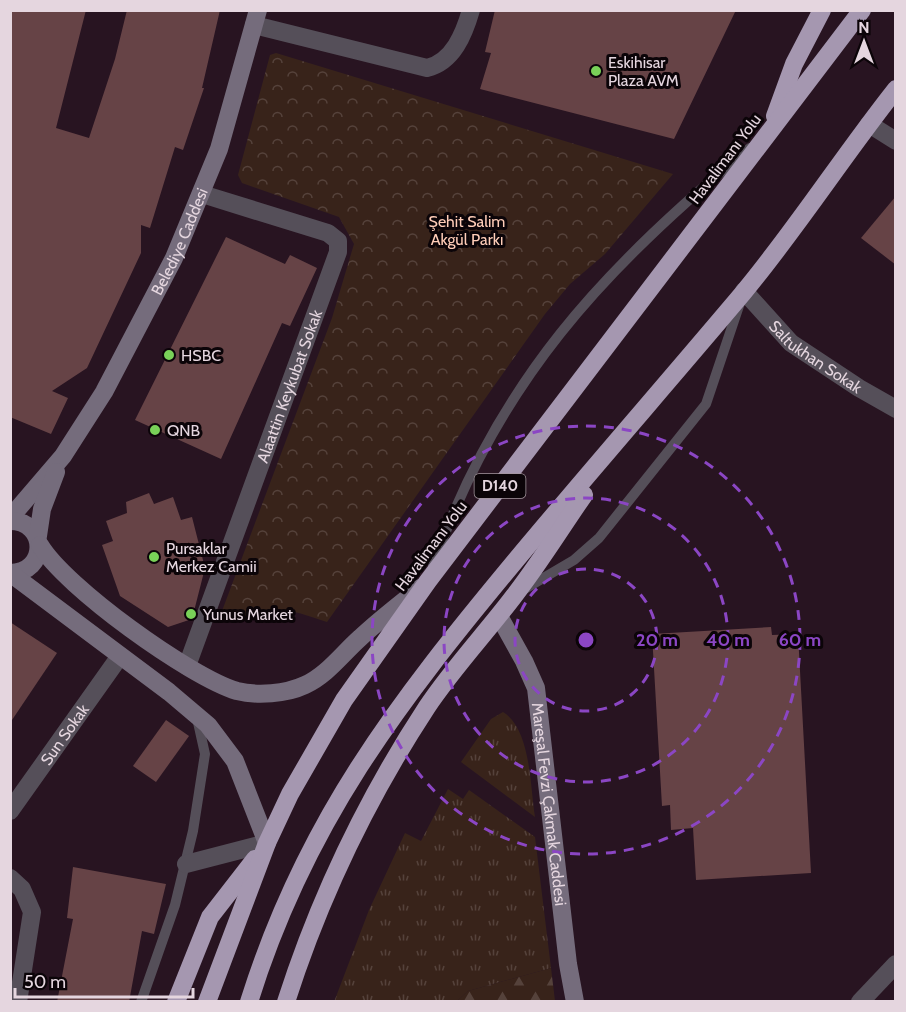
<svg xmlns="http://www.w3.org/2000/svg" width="906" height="1012" viewBox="0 0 906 1012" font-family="Cabin,sans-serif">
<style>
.grass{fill:url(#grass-tufts)}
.forest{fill:url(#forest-firs)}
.park{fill:url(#park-crowns)}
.building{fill:#664346}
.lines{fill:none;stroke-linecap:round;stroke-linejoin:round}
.lane{stroke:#554f59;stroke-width:10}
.street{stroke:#554f59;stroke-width:18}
.secondary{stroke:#756c7c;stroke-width:18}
.highway{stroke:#a597b0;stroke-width:18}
.ring{fill:none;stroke:#8b46c4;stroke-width:3;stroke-dasharray:10 8}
.poi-dot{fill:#79d158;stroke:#0b0408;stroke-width:2}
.labels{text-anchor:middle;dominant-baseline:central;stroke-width:6;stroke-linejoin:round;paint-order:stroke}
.shield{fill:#0b0408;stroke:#a4979e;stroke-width:1.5}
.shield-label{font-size:15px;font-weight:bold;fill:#e5d6df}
.poi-label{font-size:16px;fill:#e5d6df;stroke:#0b0408;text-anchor:start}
.street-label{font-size:16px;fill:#e5d6df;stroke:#0b0408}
.park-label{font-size:16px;fill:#ffcdb8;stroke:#0b0408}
.centre{fill:#8b46c4;stroke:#0b0408;stroke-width:3}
.ring-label{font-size:18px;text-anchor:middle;font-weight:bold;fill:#8b46c4;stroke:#0b0408;stroke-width:6;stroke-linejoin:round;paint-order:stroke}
</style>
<defs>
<pattern id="grass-tufts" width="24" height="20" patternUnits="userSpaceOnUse" patternTransform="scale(1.5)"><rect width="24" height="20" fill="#38231a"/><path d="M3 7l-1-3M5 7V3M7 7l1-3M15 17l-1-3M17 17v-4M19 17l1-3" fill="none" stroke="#55423b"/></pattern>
<pattern id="forest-firs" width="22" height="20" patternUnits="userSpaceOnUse" patternTransform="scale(1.5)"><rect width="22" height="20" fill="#38231a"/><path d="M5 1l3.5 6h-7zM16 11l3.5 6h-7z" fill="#55423b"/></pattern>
<pattern id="park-crowns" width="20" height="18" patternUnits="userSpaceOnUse" patternTransform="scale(1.5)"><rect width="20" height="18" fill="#38231a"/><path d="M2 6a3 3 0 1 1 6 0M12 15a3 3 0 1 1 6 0" fill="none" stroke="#55423b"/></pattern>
</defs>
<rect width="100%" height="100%" fill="#281421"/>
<g class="grass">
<path d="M 503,712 C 531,729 530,787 535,817 L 461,762 L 491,719 Z"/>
<path d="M 448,789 L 463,799 L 469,790 L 535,837 L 551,968 L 468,991 L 457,1001 L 334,1002 L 369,910 L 405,833 L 421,841 Z"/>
</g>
<path class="forest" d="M 551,968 L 555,1001 L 457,1001 L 468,991 Z"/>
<path class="park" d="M 276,53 L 673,174 L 605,254 L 570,284 L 545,314 L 327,622 C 296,612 274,602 243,619 L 222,611 L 332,318 L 354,244 L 339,217 L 242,183 L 238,175 L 270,55 Z"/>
<g class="building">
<path d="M 10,10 L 86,10 L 56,128 L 89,138 L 115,59 L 127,10 L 220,10 L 202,88 L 204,88 L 183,150 L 175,147 L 150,228 L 141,225 L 141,253 L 87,368 L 52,391 L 68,398 L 51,434 L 10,417 Z"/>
<path d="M 495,10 L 736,10 L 674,139 L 480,89 L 491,53 L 485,52 Z"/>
<path d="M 896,196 L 896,265 L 861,238 Z"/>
<path d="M 226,237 L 285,264 L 290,255 L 317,268 L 290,326 L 282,323 L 221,459 L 135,420 Z"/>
<path d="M 149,493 L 154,504 L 173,497 L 181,520 L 192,517 L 205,568 L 192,619 L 168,627 L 120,596 L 102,545 L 113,541 L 106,521 L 127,513 L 126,502 Z"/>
<path d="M 10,622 L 57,653 L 10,723 Z"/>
<path d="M 771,627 L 772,635 L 798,634 L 811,873 L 696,880 L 693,828 L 671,830 L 670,805 L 662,806 L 652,634 Z"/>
<path d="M 166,720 L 189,736 L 156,782 L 133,766 Z"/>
<path d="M 73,867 L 166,884 L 154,934 L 142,931 L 129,1002 L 57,1002 L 73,919 L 67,918 Z"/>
</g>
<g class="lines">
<g class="lane">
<path d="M 433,566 C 496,384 604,267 750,148"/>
<path d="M 523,590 L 574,560 L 599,538 L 706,404 L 740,303"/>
<path d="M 141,1002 L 175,905 L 193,831 L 205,754 L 197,718"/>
</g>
<g class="street">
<path d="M 254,25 L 427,68 C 453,62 464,34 471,10"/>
<path d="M 869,124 L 896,141"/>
<path id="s1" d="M 744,291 L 791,343 L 859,388 L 896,409"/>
<path id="s2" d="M 187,666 L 338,252 L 338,241 L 328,233 L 202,194"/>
<path id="s3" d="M 10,811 L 120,656"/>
<path d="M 186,864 L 267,843"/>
<path d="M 10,878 L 22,889 L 32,912 L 18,1002"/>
<path d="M 860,1002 L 896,964"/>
</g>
<g class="secondary">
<path id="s4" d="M 10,518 L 63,456 L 104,392 L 174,258 L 219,149 L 258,10"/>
<path d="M 10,521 C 48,521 48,573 10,573"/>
<path d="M 38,536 L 42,509 L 56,472"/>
<path d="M 40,545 C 65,587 190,677 237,691 C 257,696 286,694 305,685 C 327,675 342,654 360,638 C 379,620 400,604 420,588"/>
<path d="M 10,573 L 169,692 L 208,725 L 235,761 L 267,843"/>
<path id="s5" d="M 499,616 L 524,661 L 536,688 L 568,964 L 575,1002"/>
</g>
<g class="highway">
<path d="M 775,116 L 794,64 L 822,10"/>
<path d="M 176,1002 L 210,917 L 255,859"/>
<path d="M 207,1002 L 267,843 L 290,794 L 344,700 L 428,581 L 862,10"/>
<path d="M 249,1002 C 305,822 398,702 516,560 C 591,470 668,382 743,293 C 797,228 843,156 896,89"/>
<path d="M 286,1002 C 320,896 366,800 427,707 C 453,668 486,633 514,596 C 539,564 561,528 584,495"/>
</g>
</g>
<g class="ring">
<circle cx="586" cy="640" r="71"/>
<circle cx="586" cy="640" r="142"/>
<circle cx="586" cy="640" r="214"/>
</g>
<g class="poi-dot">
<circle cx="596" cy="71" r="6"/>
<circle cx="169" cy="355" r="6"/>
<circle cx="155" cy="430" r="6"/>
<circle cx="154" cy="557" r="6"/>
<circle cx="191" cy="614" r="6"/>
</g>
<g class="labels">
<rect class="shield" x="474.5" y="474" width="51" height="24" rx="4.5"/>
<g class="shield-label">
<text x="500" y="486">D140</text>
</g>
<g class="poi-label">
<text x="608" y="62">Eskihisar<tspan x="608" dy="18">Plaza AVM</tspan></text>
<text x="181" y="355">HSBC</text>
<text x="167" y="430">QNB</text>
<text x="166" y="548">Pursaklar<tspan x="166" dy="18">Merkez Camii</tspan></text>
<text x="203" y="614">Yunus Market</text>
</g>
<g class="street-label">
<text transform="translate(725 159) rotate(-53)">Havalimanı Yolu</text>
<text stroke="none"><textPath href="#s4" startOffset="326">Belediye Caddesi</textPath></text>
<text stroke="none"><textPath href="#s1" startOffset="98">Saltukhan Sokak</textPath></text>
<text stroke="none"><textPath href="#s2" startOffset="298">Alaattin Keykubat Sokak</textPath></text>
<text transform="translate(431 546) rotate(-53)">Havalimanı Yolu</text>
<text stroke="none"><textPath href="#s3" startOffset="94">Sun Sokak</textPath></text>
<text stroke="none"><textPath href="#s5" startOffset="198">Mareşal Fevzi Çakmak Caddesi</textPath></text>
</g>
<g class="park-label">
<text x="467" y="221">Şehit Salim<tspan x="467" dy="18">Akgül Parkı</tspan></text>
</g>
</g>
<circle cx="586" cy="640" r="9" class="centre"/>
<g class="ring-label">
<text x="657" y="646">20 m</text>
<text x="728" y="646">40 m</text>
<text x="800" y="646">60 m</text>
</g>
<rect width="906" height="1012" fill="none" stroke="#e5d6df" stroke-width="24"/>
<g transform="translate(864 42)" stroke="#0b0408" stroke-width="4.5" paint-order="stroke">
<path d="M0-4.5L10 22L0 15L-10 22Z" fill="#e5d6df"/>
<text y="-9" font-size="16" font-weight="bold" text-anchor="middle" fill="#e5d6df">N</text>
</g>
<path d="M15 988v9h178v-9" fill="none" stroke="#e5d6df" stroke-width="3"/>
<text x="24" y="988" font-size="18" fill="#e5d6df" stroke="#0b0408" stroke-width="4.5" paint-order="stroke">50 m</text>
</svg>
